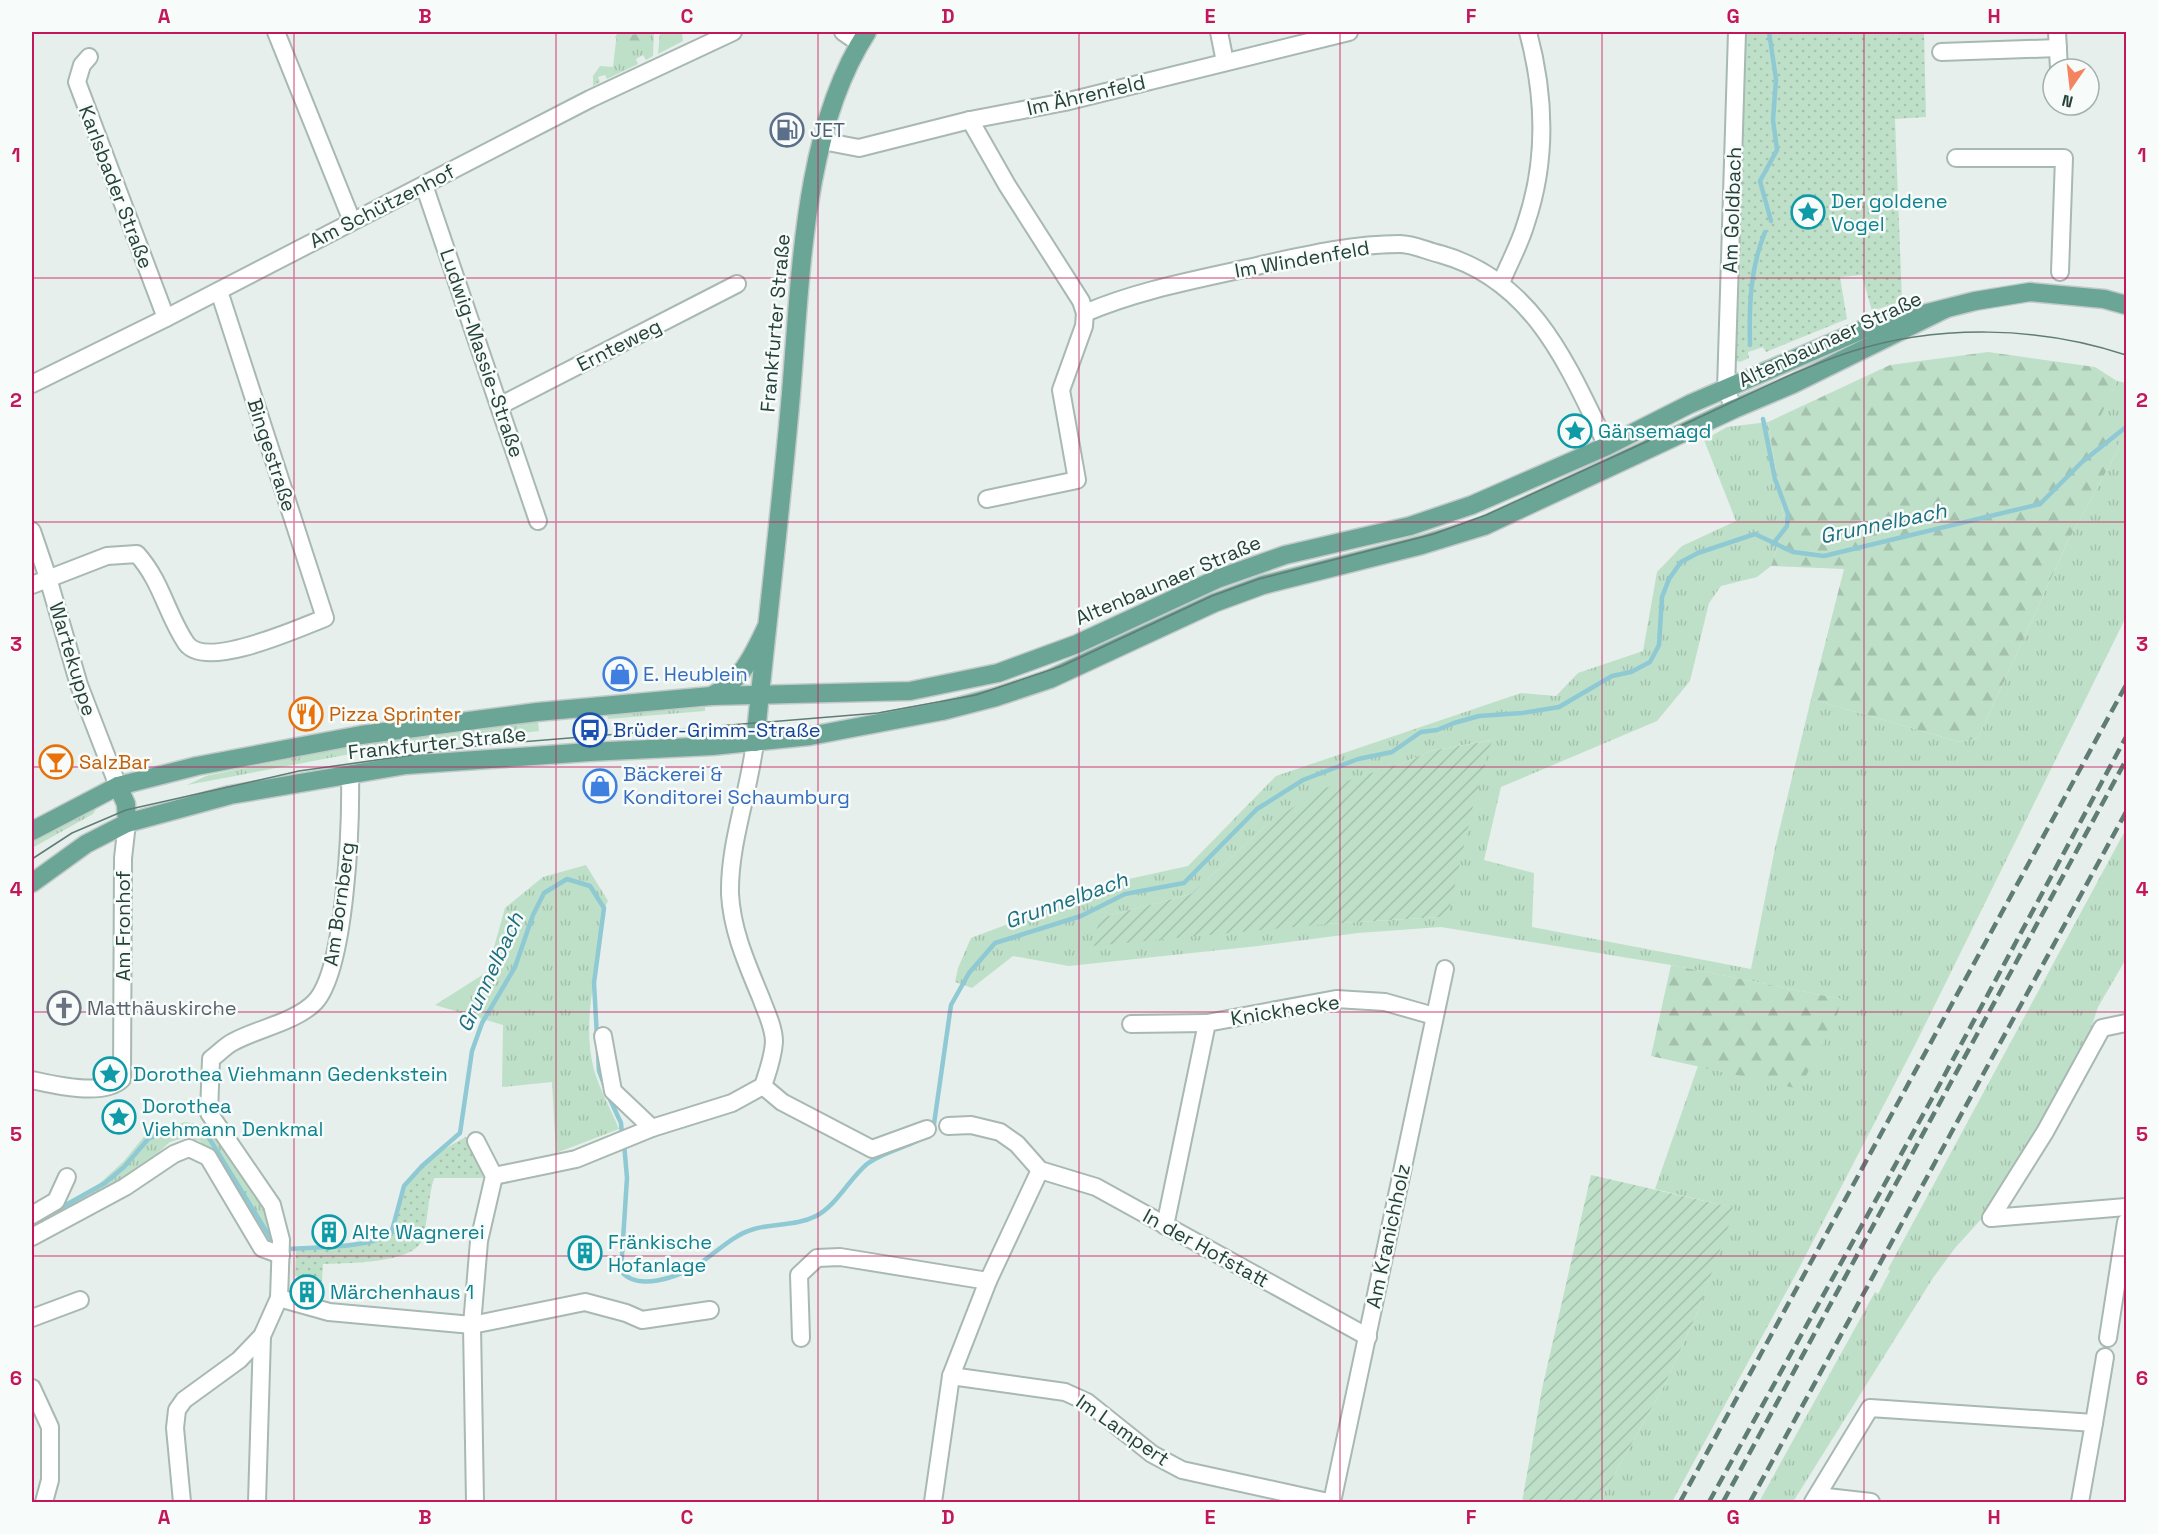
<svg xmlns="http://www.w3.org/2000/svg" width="2158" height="1534" viewBox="0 0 2158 1534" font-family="'Space Grotesk',sans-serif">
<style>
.grass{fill:url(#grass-tufts);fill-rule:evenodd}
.forest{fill:url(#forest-firs)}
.park{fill:url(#park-dots)}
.garden{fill:url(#garden-furrows)}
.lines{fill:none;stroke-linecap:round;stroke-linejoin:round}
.stream{stroke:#8ec9d4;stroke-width:4.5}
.minor-casing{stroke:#a8b8b2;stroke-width:20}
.major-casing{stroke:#c2cac8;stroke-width:21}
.minor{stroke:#fff;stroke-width:16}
.major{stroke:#6aa596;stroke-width:18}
.tram{stroke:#5f7d75;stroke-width:1.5}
.rail{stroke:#5f7d75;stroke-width:4.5;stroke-dasharray:12 6;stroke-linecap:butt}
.grid{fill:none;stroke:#c2185b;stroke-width:1.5;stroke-opacity:0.55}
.labels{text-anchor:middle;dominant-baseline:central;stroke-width:5;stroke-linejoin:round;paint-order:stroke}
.street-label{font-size:20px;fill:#24423a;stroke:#f7fbf9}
.service-label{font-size:20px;fill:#4e5e75;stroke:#f7fbf9;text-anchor:start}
.culture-label{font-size:20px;fill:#0d838f;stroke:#f7fbf9;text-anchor:start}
.shop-label{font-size:20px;fill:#366cbe;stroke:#f7fbf9;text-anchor:start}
.food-label{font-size:20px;fill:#c56008;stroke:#f7fbf9;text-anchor:start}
.transit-label{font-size:20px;fill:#164399;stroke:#f7fbf9;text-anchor:start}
.worship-label{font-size:20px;fill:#5b616d;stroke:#f7fbf9;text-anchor:start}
.water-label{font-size:21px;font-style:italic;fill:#1c6f80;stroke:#f7fbf9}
.neatline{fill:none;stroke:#c2185b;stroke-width:2}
.grid-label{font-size:20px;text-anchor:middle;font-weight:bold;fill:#c2185b}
</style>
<defs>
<pattern id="grass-tufts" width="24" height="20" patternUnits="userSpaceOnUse" patternTransform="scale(1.5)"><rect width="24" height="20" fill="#bfe0c8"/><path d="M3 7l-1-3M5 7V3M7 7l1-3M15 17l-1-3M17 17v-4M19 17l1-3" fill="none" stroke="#a4c1ad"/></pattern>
<pattern id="forest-firs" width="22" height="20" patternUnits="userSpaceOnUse" patternTransform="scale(1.5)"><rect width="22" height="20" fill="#bfe0c8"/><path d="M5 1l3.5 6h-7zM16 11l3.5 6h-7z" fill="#a4c1ad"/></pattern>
<pattern id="park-dots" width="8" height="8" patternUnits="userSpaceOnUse" patternTransform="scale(1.5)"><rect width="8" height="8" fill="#bfe0c8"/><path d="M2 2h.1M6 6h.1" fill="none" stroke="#a4c1ad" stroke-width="1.8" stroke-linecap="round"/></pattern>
<pattern id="garden-furrows" width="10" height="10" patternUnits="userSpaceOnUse" patternTransform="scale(1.5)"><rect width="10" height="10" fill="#bfe0c8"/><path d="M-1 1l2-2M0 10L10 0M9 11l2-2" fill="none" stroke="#a4c1ad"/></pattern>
</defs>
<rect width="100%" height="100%" fill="#e6efeb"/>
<g class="grass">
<path d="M 617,32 L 654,33 L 653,56 L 646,60 L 643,55 L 636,59 L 638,64 L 607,79 L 605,75 L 598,77 L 600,82 L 593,86 L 593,76 L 600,66 L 613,67 Z"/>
<path d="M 660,32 L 682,32 L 683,41 L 658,54 Z"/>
<path d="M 2117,381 L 2126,383 L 2126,617 L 1916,1043 L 1796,1274 L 1672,1502 L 1599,1502 L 1665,1384 L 1698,1311 L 1734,1208 L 1655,1189 L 1698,1066 L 1799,1088 L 1841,999 L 1671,965 L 1441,927 L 1358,933 L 1258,946 L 1069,966 L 1013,956 L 972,988 L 955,982 L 958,968 L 971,938 L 1124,880 L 1188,866 L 1276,776 L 1521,693 L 1556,696 L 1578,673 L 1643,651 L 1657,572 L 1682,546 L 1736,521 L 1704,440 L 1727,427 L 1768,422 L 1785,525 L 1771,566 L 1757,577 L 1721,586 L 1709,603 L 1690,681 L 1657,721 L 1501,787 L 1484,860 L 1534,873 L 1532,927 L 1751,969 L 1775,848 L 1811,699 L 1960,742 L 1978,738 L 2068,541 L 2119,448 L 2098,419 ZM 1491,740 L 1439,917 L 1326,924 L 1100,918 L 1191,894 L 1267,825 L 1400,764 L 1431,751 Z"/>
<path d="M 705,707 L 705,711 L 608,719 L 607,715 Z"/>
<path d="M 538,721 L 539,731 L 366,751 L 187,785 L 206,776 L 365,743 Z"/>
<path d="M 98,806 L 93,814 L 32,848 L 32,840 Z"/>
<path d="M 2126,829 L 2126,959 L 2098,1007 L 2084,1050 L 1985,1215 L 1955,1248 L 1933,1278 L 1793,1502 L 1759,1502 L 1875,1292 L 1878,1294 L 1890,1271 L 1888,1269 Z"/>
<path d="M 586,865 L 608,901 C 600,914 603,931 600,946 C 593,987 583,1028 594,1070 C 600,1090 611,1110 619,1129 L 556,1153 L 552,1082 L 502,1087 L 503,1025 L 435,1005 L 487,972 L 505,908 L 543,877 Z"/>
<path d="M 185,1122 L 208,1126 C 235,1163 263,1197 275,1243 L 271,1248 L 200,1141 L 187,1137 L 170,1142 L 125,1183 L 32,1237 L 32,1221 L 99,1184 L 124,1161 L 146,1134 Z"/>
</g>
<g class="forest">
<path d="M 624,32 L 628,35 L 642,34 L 644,41 L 639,44 L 620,43 L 615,37 L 618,33 Z"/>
<path d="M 1988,352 L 2095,367 L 2117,381 L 2099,419 L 2119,448 L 2068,541 L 1978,738 L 1960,742 L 1811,699 L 1844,569 L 1771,566 L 1785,525 L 1768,422 L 1890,365 Z"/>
<path d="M 1671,965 L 1841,999 L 1836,1019 L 1799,1089 L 1651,1056 Z"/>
</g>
<g class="park">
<path d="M 1745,32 L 1924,32 L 1926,117 L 1895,119 L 1902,301 L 1872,311 L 1862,275 L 1840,277 L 1847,319 L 1766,352 L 1763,347 L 1748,352 L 1749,358 L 1740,362 L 1734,360 Z"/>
<path d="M 466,1137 L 475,1145 L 483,1178 L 434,1178 C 428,1198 428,1219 423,1238 C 416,1264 346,1263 323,1264 L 322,1281 L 295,1276 L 296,1248 C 319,1247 362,1247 383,1238 C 398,1232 399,1203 404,1189 C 410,1169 448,1146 466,1137 Z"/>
</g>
<g class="garden">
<path d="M 1492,740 L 1473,806 L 1449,911 L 1439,917 L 1326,924 L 1092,946 L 1100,918 L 1191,894 L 1267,825 L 1319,790 L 1400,764 L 1431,751 Z"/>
<path d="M 1591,1175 L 1735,1208 L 1698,1311 L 1665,1384 L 1599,1502 L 1522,1502 L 1542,1389 Z"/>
</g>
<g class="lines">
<g class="stream">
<path d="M 1769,32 L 1776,79 L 1773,120 L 1777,150 L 1760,181 L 1771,221"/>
<path d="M 1750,345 C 1749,305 1750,269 1765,232"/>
<path d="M 1763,419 L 1775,479 L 1788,514 L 1787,526 L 1773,544"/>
<path d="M 598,1052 L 599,1071 L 605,1087"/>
<path d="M 608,1095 L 621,1123 L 622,1135"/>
<path d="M 933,1131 L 951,1005 L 969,973 L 995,943 L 1081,916 L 1125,894 L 1184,883 L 1257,809 L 1303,780 L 1358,759 L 1392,752 L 1421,732 L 1437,730 L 1454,723 L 1479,716 L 1522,713 L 1559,707 L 1612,676 L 1631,672 L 1650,662 L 1659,645 L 1662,597 L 1669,579 L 1681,562 L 1698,553 L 1755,534 L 1793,552 L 1824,556 L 2040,504 L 2082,462 L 2126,427"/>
<path d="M 624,1143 L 627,1178 L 621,1271 C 637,1292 677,1277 696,1266 C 715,1254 732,1235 754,1229 C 774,1223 797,1226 816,1216 C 837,1205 849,1179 867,1164 C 880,1154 902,1148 917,1141"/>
<path d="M 57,1210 L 105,1183 L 124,1167 L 149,1138 L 183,1127 L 191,1127 L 209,1138 L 271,1239 L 278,1242"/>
<path d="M 285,1246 L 290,1249 C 319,1247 367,1248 391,1234 L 404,1186 L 422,1166 L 460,1133 L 472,1051 L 482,1023 L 515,967 L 533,915 L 544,893 L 567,879 L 590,886 L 604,908 L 594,983 L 597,1037"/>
</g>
<g class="minor-casing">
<g id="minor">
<path d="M 276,32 L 352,221"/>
<path d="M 843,32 L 859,43"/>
<path d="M 1219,32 L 1225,62"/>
<path d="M 2057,32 L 2059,69"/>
<path d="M 1941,52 L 2058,48"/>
<path d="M 89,57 L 82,65 L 77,82 L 166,318"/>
<path d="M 970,120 L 1007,185 L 1081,301 L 1085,313 C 1141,289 1201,279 1261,265 C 1306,255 1353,244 1400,244 C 1413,244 1427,251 1440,254 C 1534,280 1568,366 1607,446"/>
<path d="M 822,141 L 859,148 L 970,120 L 1065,102 L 1349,32"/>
<path d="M 1956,158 L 2064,158 L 2060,272"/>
<path d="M 424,185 L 538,521"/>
<path d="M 1501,283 C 1509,263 1520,244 1526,223 C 1547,161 1545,95 1528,32"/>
<path d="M 32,384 L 166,318 L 590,99 L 733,32"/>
<path d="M 501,405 L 737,284"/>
<path d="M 1734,409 L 1726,389 L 1737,32"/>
<path d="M 987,499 L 1077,480 L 1061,390 L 1084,326 L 1085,313"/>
<path d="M 32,531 L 48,578 L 79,685 L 118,786"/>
<path d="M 32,585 L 107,556 L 137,554 C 162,582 166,613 186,643 C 205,671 299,628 325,618 L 219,291"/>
<path d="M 1131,1024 L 1207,1023"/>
<path d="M 603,1036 L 613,1091 L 652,1128"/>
<path d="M 32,1080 C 54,1085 104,1097 122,1079 L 123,858 L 127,823"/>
<path d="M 763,1086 L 782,1102 L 872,1149 L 927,1129"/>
<path d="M 948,1126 L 971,1125 L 1000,1132 L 1017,1144 L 1040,1170 L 1096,1187 L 1368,1337"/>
<path d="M 494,1176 L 576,1159 L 652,1128 L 732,1103 L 763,1086 C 768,1071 773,1058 774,1042 C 774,1027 766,1012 761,998 C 747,964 732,931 730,894 C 729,843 749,793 755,742"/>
<path d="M 32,1215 L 56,1201 L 67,1177"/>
<path d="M 1991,1218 L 2045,1132 L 2102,1028 L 2126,1023"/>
<path d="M 1991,1218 L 2126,1207"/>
<path d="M 1165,1226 L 1207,1023 L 1336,999 L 1385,1002 L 1434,1016"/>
<path d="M 32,1237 L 125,1187 L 174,1154 L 189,1148 L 208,1157 L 262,1248 L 281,1255"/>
<path d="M 988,1281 L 1040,1170"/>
<path d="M 279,1298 L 329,1312 L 472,1325 L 585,1302 L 626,1313 L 642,1320 L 710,1310"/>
<path d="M 32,1318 L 80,1300"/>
<path d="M 801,1338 L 799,1275 L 817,1258 L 840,1257 L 988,1281 L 951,1376 L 933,1502"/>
<path d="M 2108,1338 L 2126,1222"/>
<path d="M 951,1376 L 1065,1392 L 1087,1402 L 1152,1454 L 1182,1470 L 1328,1502"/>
<path d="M 32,1388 L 50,1427 L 50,1480 L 44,1502"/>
<path d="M 2094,1423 L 2105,1357"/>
<path d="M 1818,1496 L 1871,1502"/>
<path d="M 182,1502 L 175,1428 L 177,1410 L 184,1400 L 239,1360 L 262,1336 L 279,1298 L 281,1240 L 272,1205 L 209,1113 L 211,1059 C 218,1054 225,1046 233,1042 C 256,1029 296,1022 315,1002 C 346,969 351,822 350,774"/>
<path d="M 257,1502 L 262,1336"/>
<path d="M 475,1502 L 472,1325 L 479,1241 L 494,1176 L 476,1141"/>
<path d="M 1332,1502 L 1445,969"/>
<path d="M 1813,1502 L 1870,1408 L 2094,1423 L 2080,1502"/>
</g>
</g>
<g class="major-casing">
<g id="major">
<path d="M 711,696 L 910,691 L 998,673 L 1077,644 L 1217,579 L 1285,555 L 1410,526 L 1472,505 L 1607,446 L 1690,404 L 1864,329 L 1975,301 L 2030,292 L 2104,299 L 2126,305"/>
<path d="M 755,742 C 766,633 779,525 789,416 C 801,293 799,137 867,32"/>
<path d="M 118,786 L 126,804 L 127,823"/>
<path d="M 32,831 L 118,786 L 197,766 L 361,735 L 537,712 L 711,696 C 740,683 753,656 766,628"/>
<path d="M 32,883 L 86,844 L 127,823 L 230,795 L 406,765 L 589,752 L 712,746 L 810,736 L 942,711 L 996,697 L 1050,679 L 1214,603 L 1263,585 L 1422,545 L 1484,526 L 1734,409 L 1793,384 L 1945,309"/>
</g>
</g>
<use href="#minor" class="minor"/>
<use href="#major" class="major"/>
<path class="tram" d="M 32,859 L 72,833 L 126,810 L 299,771 L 483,745 L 878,713 L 976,695 L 1062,666 L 1212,596 L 1259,579 L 1434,534 L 1486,515 C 1557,483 1626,451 1696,419 C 1747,396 1797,369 1850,352 C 1938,324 2039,326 2126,355"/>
<g class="rail">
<path d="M 1680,1502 L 2126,685"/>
<path d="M 1709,1502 L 1935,1093 L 2126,737"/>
<path d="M 1723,1502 L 2126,760"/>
<path d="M 1750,1502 L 2126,812"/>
</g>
</g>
<path class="grid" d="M 294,32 L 294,1502M 556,32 L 556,1502M 818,32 L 818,1502M 1079,32 L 1079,1502M 1340,32 L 1340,1502M 1602,32 L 1602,1502M 1864,32 L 1864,1502M 32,278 L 2126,278M 32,522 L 2126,522M 32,767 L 2126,767M 32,1012 L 2126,1012M 32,1256 L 2126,1256"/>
<defs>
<g id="fuel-ring" transform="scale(1.725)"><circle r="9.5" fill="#f7fbf9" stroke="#5c6f8a" stroke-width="1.5"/><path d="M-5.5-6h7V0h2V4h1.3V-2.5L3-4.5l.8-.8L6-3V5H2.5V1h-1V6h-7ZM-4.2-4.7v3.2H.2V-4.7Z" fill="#5c6f8a"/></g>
<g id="sight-ring" transform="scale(1.725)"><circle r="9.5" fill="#f7fbf9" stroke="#0f9aa8" stroke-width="1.5"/><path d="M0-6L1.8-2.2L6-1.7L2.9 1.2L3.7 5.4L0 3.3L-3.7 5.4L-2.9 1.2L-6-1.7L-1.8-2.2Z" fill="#0f9aa8"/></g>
<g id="shop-ring" transform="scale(1.725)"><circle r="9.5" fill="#f7fbf9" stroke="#3f7fe0" stroke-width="1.5"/><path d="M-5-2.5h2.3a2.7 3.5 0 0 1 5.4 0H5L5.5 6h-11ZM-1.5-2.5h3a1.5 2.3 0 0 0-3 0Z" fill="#3f7fe0"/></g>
<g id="restaurant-ring" transform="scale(1.725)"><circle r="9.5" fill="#f7fbf9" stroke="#e8710a" stroke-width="1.5"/><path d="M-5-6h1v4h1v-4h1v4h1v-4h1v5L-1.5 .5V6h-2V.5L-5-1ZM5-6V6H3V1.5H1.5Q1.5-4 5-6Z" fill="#e8710a"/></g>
<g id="bus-ring" transform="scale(1.725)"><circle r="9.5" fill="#f7fbf9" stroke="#1a4fb4" stroke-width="1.5"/><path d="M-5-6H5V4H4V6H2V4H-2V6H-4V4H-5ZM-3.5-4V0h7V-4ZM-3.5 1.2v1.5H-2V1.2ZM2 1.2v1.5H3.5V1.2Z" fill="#1a4fb4"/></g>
<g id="bar-ring" transform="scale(1.725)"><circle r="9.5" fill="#f7fbf9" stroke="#e8710a" stroke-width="1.5"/><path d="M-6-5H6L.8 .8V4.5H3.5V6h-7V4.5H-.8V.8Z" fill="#e8710a"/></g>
<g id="church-ring" transform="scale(1.725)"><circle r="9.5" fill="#f7fbf9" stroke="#6b7280" stroke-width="1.5"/><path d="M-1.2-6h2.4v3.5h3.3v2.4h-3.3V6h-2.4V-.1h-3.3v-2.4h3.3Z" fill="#6b7280"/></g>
<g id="building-ring" transform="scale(1.725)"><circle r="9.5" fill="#f7fbf9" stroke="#0f9aa8" stroke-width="1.5"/><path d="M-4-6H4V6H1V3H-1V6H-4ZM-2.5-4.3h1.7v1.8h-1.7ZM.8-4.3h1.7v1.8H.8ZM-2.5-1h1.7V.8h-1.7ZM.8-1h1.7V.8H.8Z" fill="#0f9aa8"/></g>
</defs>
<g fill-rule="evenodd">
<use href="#fuel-ring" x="787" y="130"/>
<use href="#sight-ring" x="1808" y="212"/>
<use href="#sight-ring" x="1575" y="431"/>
<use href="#shop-ring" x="620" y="674"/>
<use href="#restaurant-ring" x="306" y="714"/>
<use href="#bus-ring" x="590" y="730"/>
<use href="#bar-ring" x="56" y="762"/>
<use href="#shop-ring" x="600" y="786"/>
<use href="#church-ring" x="64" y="1008"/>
<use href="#sight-ring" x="110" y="1074"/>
<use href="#sight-ring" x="119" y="1117"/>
<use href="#building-ring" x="329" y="1232"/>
<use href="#building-ring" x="585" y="1253"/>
<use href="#building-ring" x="307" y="1292"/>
</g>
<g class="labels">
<g class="street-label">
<text transform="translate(1086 95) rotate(-13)">Im Ährenfeld</text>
<text transform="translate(116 187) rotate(69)">Karlsbader Straße</text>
<text transform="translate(382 206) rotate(-27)">Am Schützenhof</text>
<text transform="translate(1732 210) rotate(-88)">Am Goldbach</text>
<text transform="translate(1302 259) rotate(-10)">Im Windenfeld</text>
<text transform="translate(775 323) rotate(-85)">Frankfurter Straße</text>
<text transform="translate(1830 339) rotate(-25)">Altenbaunaer Straße</text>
<text transform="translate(619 345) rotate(-27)">Ernteweg</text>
<text transform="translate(482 353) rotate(71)">Ludwig-Massie-Straße</text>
<text transform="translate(272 455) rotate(72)">Bingestraße</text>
<text transform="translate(1168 580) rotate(-23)">Altenbaunaer Straße</text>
<text transform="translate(73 659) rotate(73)">Wartekuppe</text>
<text transform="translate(437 743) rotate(-6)">Frankfurter Straße</text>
<text transform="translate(339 904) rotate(-82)">Am Bornberg</text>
<text transform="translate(123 926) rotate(-90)">Am Fronhof</text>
<text transform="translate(1285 1010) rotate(-9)">Knickhecke</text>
<text transform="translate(1388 1236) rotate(-78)">Am Kranichholz</text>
<text transform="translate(1206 1248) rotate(29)">In der Hofstatt</text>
<text transform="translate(1123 1430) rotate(35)">Im Lampert</text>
</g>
<g class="service-label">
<text x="810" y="130">JET</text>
</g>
<g class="culture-label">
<text x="1831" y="201">Der goldene<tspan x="1831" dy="23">Vogel</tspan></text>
<text x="1598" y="431">Gänsemagd</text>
<text x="133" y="1074">Dorothea Viehmann Gedenkstein</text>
<text x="142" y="1106">Dorothea<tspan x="142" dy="23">Viehmann Denkmal</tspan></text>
<text x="352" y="1232">Alte Wagnerei</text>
<text x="608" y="1242">Fränkische<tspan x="608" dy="23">Hofanlage</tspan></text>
<text x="330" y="1292">Märchenhaus 1</text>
</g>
<g class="shop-label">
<text x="643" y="674">E. Heublein</text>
<text x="623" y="774">Bäckerei &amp;<tspan x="623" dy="23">Konditorei Schaumburg</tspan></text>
</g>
<g class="food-label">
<text x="329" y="714">Pizza Sprinter</text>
<text x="79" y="762">SalzBar</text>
</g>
<g class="transit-label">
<text x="613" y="730">Brüder-Grimm-Straße</text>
</g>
<g class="worship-label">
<text x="87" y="1008">Matthäuskirche</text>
</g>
<g class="water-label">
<text transform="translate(1883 523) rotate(-12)">Grunnelbach</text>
<text transform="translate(1066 900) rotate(-20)">Grunnelbach</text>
<text transform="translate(490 972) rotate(-65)">Grunnelbach</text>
</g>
</g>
<rect width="2158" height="1534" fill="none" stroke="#f7fbf9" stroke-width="66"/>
<g transform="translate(2071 87) rotate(194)"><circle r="28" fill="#f7fbf9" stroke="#a3b1ad" stroke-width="1.5"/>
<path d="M0-4.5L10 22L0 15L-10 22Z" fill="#f4845f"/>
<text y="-9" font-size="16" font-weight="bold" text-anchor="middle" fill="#24423a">N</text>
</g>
<rect x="33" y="33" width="2092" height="1468" class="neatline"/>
<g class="grid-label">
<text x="164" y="23">A</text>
<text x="425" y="23">B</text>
<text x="687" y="23">C</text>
<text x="948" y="23">D</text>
<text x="1210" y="23">E</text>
<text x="1471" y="23">F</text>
<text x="1733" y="23">G</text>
<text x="1994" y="23">H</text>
<text x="16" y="162">1</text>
<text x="2142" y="162">1</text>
<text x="16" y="407">2</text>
<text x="2142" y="407">2</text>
<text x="16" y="651">3</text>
<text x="2142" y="651">3</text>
<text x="16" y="896">4</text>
<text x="2142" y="896">4</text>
<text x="16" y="1141">5</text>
<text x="2142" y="1141">5</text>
<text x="16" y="1385">6</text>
<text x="2142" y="1385">6</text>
<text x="164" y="1524">A</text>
<text x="425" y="1524">B</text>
<text x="687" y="1524">C</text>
<text x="948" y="1524">D</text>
<text x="1210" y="1524">E</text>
<text x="1471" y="1524">F</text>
<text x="1733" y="1524">G</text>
<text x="1994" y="1524">H</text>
</g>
</svg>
